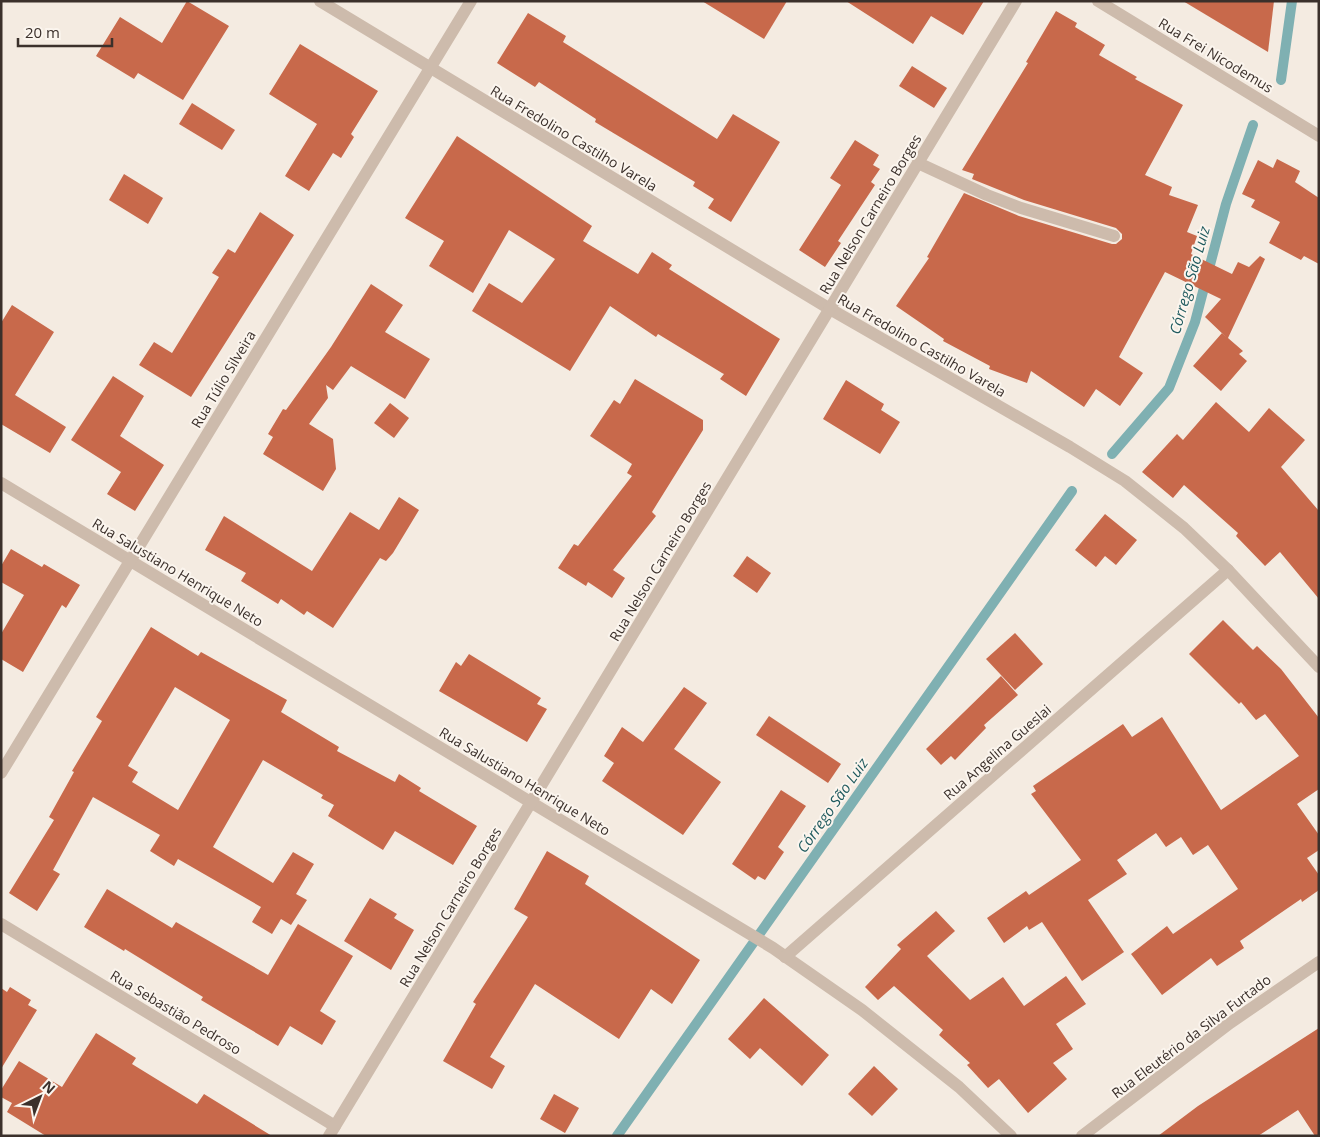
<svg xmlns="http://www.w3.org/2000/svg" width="1320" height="1137" viewBox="0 0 1320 1137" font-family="'Open Sans',sans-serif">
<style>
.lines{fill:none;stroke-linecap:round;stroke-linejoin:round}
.stream{stroke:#7fb0b2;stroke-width:10}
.building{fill:#c8694b;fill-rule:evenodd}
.street{stroke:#cdbbac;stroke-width:12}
.labels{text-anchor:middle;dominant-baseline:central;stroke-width:4;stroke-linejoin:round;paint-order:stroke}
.street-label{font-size:14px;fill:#3b302b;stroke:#fbf5ee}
.water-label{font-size:15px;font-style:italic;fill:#1f5a5e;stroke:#fbf5ee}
</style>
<rect width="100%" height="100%" fill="#f4ebe1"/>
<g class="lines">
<g class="stream">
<path d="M 1281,80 L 1292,1"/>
<path d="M 1112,454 L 1169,388 L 1195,322 L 1226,204 L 1253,125"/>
<path d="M 617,1136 L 1072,491"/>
</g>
</g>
<g class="building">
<path d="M 187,1 L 229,26 L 183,100 L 138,73 L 134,79 L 96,56 L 120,17 L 162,43 Z"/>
<path d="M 702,1 L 787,1 L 764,39 Z"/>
<path d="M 846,1 L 984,1 L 963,35 L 931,16 L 913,44 Z"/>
<path d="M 1183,1 L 1274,1 L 1268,52 Z"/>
<path d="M 1056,11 L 1077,23 L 1075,27 L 1105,45 L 1099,55 L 1137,77 L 1135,79 L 1183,105 L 1145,175 L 1172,187 L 1169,195 L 1198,205 L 1187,232 L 1197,236 L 1191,254 L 1232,274 L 1238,262 L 1249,267 L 1260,256 L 1265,259 L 1228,338 L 1243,351 L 1239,354 L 1247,361 L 1221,391 L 1193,366 L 1222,333 L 1227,338 L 1205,317 L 1221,299 L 1165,272 L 1119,357 L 1143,373 L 1120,406 L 1096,389 L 1084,407 L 1031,371 L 1027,383 L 989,369 L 990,366 L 943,341 L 944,339 L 896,306 L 929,258 L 927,257 L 964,193 L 1019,216 L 1112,244 L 1116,244 L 1122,239 L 1122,234 L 1116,228 L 1024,200 L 972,179 L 974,174 L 962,170 L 1028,63 L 1026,62 Z"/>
<path d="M 528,13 L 566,36 L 563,42 L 717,139 L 733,114 L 780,142 L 731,222 L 708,208 L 714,199 L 693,186 L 695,182 L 595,122 L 596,119 L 539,82 L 535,87 L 497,63 Z"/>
<path d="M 300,44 L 378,91 L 351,134 L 354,137 L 341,158 L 333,153 L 309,191 L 285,176 L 317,124 L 269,94 Z"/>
<path d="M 912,66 L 947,88 L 934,108 L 899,86 Z"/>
<path d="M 192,103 L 235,130 L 222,150 L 179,124 Z"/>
<path d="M 457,136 L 592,226 L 583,241 L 638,274 L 652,252 L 672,265 L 669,269 L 780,339 L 746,396 L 720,379 L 724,374 L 722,373 L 658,334 L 656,337 L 610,306 L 570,371 L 472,311 L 489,283 L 522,303 L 555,259 L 509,230 L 473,293 L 429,266 L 444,241 L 405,218 Z"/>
<path d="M 855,140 L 879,155 L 873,165 L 880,169 L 871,182 L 875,185 L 838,241 L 841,243 L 825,267 L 799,250 L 841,185 L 830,178 Z"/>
<path d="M 1277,159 L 1300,171 L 1295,182 L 1319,198 L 1319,264 L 1304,256 L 1301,260 L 1269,243 L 1280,222 L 1251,207 L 1255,200 L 1242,194 L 1258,160 L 1273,168 Z"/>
<path d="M 124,174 L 163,198 L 148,224 L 109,200 Z"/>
<path d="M 260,212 L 294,235 L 191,397 L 139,365 L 154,342 L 172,353 L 219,277 L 212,273 L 228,249 L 235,253 Z"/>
<path d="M 371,284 L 403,305 L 385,332 L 430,359 L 405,399 L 351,366 L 333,390 L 326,385 L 328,398 L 309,424 L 333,439 L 336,469 L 323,491 L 263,454 L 273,437 L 268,434 L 283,409 L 286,410 L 331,347 Z"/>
<path d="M 12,305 L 54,332 L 15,395 L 66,427 L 50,453 L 1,424 L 1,323 Z"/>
<path d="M 113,376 L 144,396 L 120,436 L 164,465 L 135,511 L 107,494 L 121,472 L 71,440 Z"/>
<path d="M 635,379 L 703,420 L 703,430 L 652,512 L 656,516 L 613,570 L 625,578 L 612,598 L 588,582 L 586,586 L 558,568 L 574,544 L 578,546 L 632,476 L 627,473 L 632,464 L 590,436 L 614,400 L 620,404 Z"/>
<path d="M 846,380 L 884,404 L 881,410 L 900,422 L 880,454 L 823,419 Z"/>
<path d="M 1216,402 L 1249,432 L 1269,408 L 1305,440 L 1281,467 L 1319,511 L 1319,599 L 1280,552 L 1265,566 L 1236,536 L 1238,533 L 1184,485 L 1173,498 L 1142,472 L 1177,434 L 1183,440 Z"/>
<path d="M 390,403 L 409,418 L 394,438 L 374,423 Z"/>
<path d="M 399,497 L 419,510 L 393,553 L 386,561 L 380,558 L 333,628 L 307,611 L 304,615 L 281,599 L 278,604 L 241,581 L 246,573 L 205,550 L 224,516 L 312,571 L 350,512 L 379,530 Z"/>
<path d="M 1105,514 L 1137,540 L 1116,565 L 1105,556 L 1096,567 L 1075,550 Z"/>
<path d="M 11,549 L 42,567 L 44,564 L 80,585 L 66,608 L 62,605 L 23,672 L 1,659 L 1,634 L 24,595 L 1,582 L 1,566 Z"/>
<path d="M 747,556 L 771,573 L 757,593 L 733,576 Z"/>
<path d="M 1223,620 L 1253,650 L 1257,646 L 1281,669 L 1319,718 L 1319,789 L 1297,804 L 1319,835 L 1319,850 L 1307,858 L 1319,875 L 1319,890 L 1302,902 L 1301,899 L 1240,941 L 1244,948 L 1217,966 L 1211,958 L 1162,995 L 1131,954 L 1167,926 L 1173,934 L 1238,889 L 1208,845 L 1193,855 L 1181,837 L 1166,847 L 1156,833 L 1117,860 L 1127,874 L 1088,900 L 1124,952 L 1082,981 L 1042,922 L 1029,930 L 1027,926 L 1004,943 L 987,918 L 1026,891 L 1029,895 L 1081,860 L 1031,794 L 1036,791 L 1033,786 L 1123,724 L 1132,737 L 1162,717 L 1221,810 L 1299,756 L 1265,714 L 1256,720 L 1241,702 L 1239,704 L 1189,654 Z"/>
<path d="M 151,627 L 198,656 L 201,652 L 287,700 L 281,712 L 339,747 L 337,751 L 395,782 L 399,774 L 421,788 L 419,791 L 477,826 L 453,865 L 395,831 L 383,850 L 328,816 L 334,805 L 321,798 L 323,795 L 263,760 L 213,847 L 273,883 L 293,852 L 314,864 L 296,894 L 307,900 L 291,925 L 281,919 L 272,934 L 252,922 L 261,907 L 178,859 L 174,866 L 150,851 L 160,835 L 93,797 L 53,870 L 60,874 L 37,911 L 9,893 L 54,820 L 49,817 L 74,772 L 72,771 L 102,721 L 96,717 ZM 175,687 L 230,720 L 178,810 L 132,782 L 138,772 L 128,766 Z"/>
<path d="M 1015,633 L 1043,664 L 1015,690 L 986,659 Z"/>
<path d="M 469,654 L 541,698 L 537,704 L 547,709 L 527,742 L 439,691 L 456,662 L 461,666 Z"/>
<path d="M 1001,676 L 1018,695 L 984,725 L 986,728 L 955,760 L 951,756 L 941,765 L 926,749 Z"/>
<path d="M 684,687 L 707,703 L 674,749 L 721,782 L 683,835 L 602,781 L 614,763 L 604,756 L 622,727 L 643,742 Z"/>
<path d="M 769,716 L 841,764 L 828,783 L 756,735 Z"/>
<path d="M 781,790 L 806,806 L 778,847 L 784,852 L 765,880 L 758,876 L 755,880 L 732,864 Z"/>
<path d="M 547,851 L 589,876 L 585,884 L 700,960 L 672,1004 L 651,989 L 619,1039 L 535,984 L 490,1057 L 505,1066 L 492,1089 L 443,1061 L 476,1004 L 473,1002 L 528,917 L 514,909 Z"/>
<path d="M 107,889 L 172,928 L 176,922 L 268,975 L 298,924 L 353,956 L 320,1011 L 336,1021 L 322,1045 L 290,1026 L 278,1046 L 201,1000 L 203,997 L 125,949 L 124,951 L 84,927 Z"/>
<path d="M 370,898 L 397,914 L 394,918 L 414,930 L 391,970 L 344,941 Z"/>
<path d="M 936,911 L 955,931 L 927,956 L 970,1000 L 1003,977 L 1024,1006 L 1066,976 L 1086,1004 L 1056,1024 L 1073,1049 L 1053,1063 L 1067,1079 L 1028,1113 L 999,1079 L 988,1088 L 967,1065 L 970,1063 L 939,1035 L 943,1030 L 894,986 L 878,1000 L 865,987 L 901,949 L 897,945 Z"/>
<path d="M 10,987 L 31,1000 L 28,1005 L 37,1010 L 1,1069 L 1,988 L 7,992 Z"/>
<path d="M 764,998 L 829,1055 L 802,1086 L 760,1048 L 750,1059 L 728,1039 Z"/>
<path d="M 1319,1028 L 1319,1136 L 1315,1136 L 1298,1110 L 1258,1136 L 1158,1136 L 1198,1106 Z"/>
<path d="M 96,1033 L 136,1058 L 132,1064 L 197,1104 L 204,1094 L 272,1136 L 46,1136 L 7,1112 L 12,1103 L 1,1097 L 1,1090 L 19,1061 L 62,1087 Z"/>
<path d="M 874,1066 L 898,1089 L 872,1116 L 848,1094 Z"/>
<path d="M 554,1094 L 579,1108 L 565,1133 L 540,1119 Z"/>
</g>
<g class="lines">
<g class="street">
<path d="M 320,1 L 830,309 L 1070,447 L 1125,481 L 1184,528 L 1228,570 L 1319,667"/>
<path d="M 1098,1 L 1319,136"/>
<path d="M 918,163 L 987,195 L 1021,208 L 1114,236"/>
<path d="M 1,483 L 773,948 L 862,1010 L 959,1087 L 1011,1136"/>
<path d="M 1,773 L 471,1"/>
<path d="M 1,924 L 335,1126"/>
<path d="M 785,957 L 1228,570"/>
<path d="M 329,1136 L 1016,1"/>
<path d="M 1082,1136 L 1230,1023 L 1319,962"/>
</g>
</g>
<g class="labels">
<g class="street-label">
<text transform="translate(1216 55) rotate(31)">Rua Frei Nicodemus</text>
<text transform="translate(574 138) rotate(31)">Rua Fredolino Castilho Varela</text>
<text transform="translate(870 214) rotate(-59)">Rua Nelson Carneiro Borges</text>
<text transform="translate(922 345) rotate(30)">Rua Fredolino Castilho Varela</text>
<text transform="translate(223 379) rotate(-59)">Rua Túlio Silveira</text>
<text transform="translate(660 561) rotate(-59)">Rua Nelson Carneiro Borges</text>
<text transform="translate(178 572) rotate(31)">Rua Salustiano Henrique Neto</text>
<text transform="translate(997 752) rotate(-41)">Rua Angelina Gueslai</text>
<text transform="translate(525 781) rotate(31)">Rua Salustiano Henrique Neto</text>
<text transform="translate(450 907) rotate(-59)">Rua Nelson Carneiro Borges</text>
<text transform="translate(176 1012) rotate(31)">Rua Sebastião Pedroso</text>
<text transform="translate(1191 1036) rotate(-37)">Rua Eleutério da Silva Furtado</text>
</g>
<g class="water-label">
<text transform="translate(1189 280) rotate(-74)">Córrego São Luiz</text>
<text transform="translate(832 805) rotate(-55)">Córrego São Luiz</text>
</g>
</g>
<rect width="1320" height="1137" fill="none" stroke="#3b302b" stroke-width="5"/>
<g transform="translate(40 1097) rotate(42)" stroke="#fbf5ee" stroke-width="4" paint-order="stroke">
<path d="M0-4L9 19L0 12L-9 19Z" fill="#3b302b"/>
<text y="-8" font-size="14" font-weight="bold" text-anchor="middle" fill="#3b302b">N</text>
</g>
<path d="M18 38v8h94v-8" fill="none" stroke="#3b302b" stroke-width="2.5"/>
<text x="25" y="38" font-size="15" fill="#3b302b" stroke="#fbf5ee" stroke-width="4" paint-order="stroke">20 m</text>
</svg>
